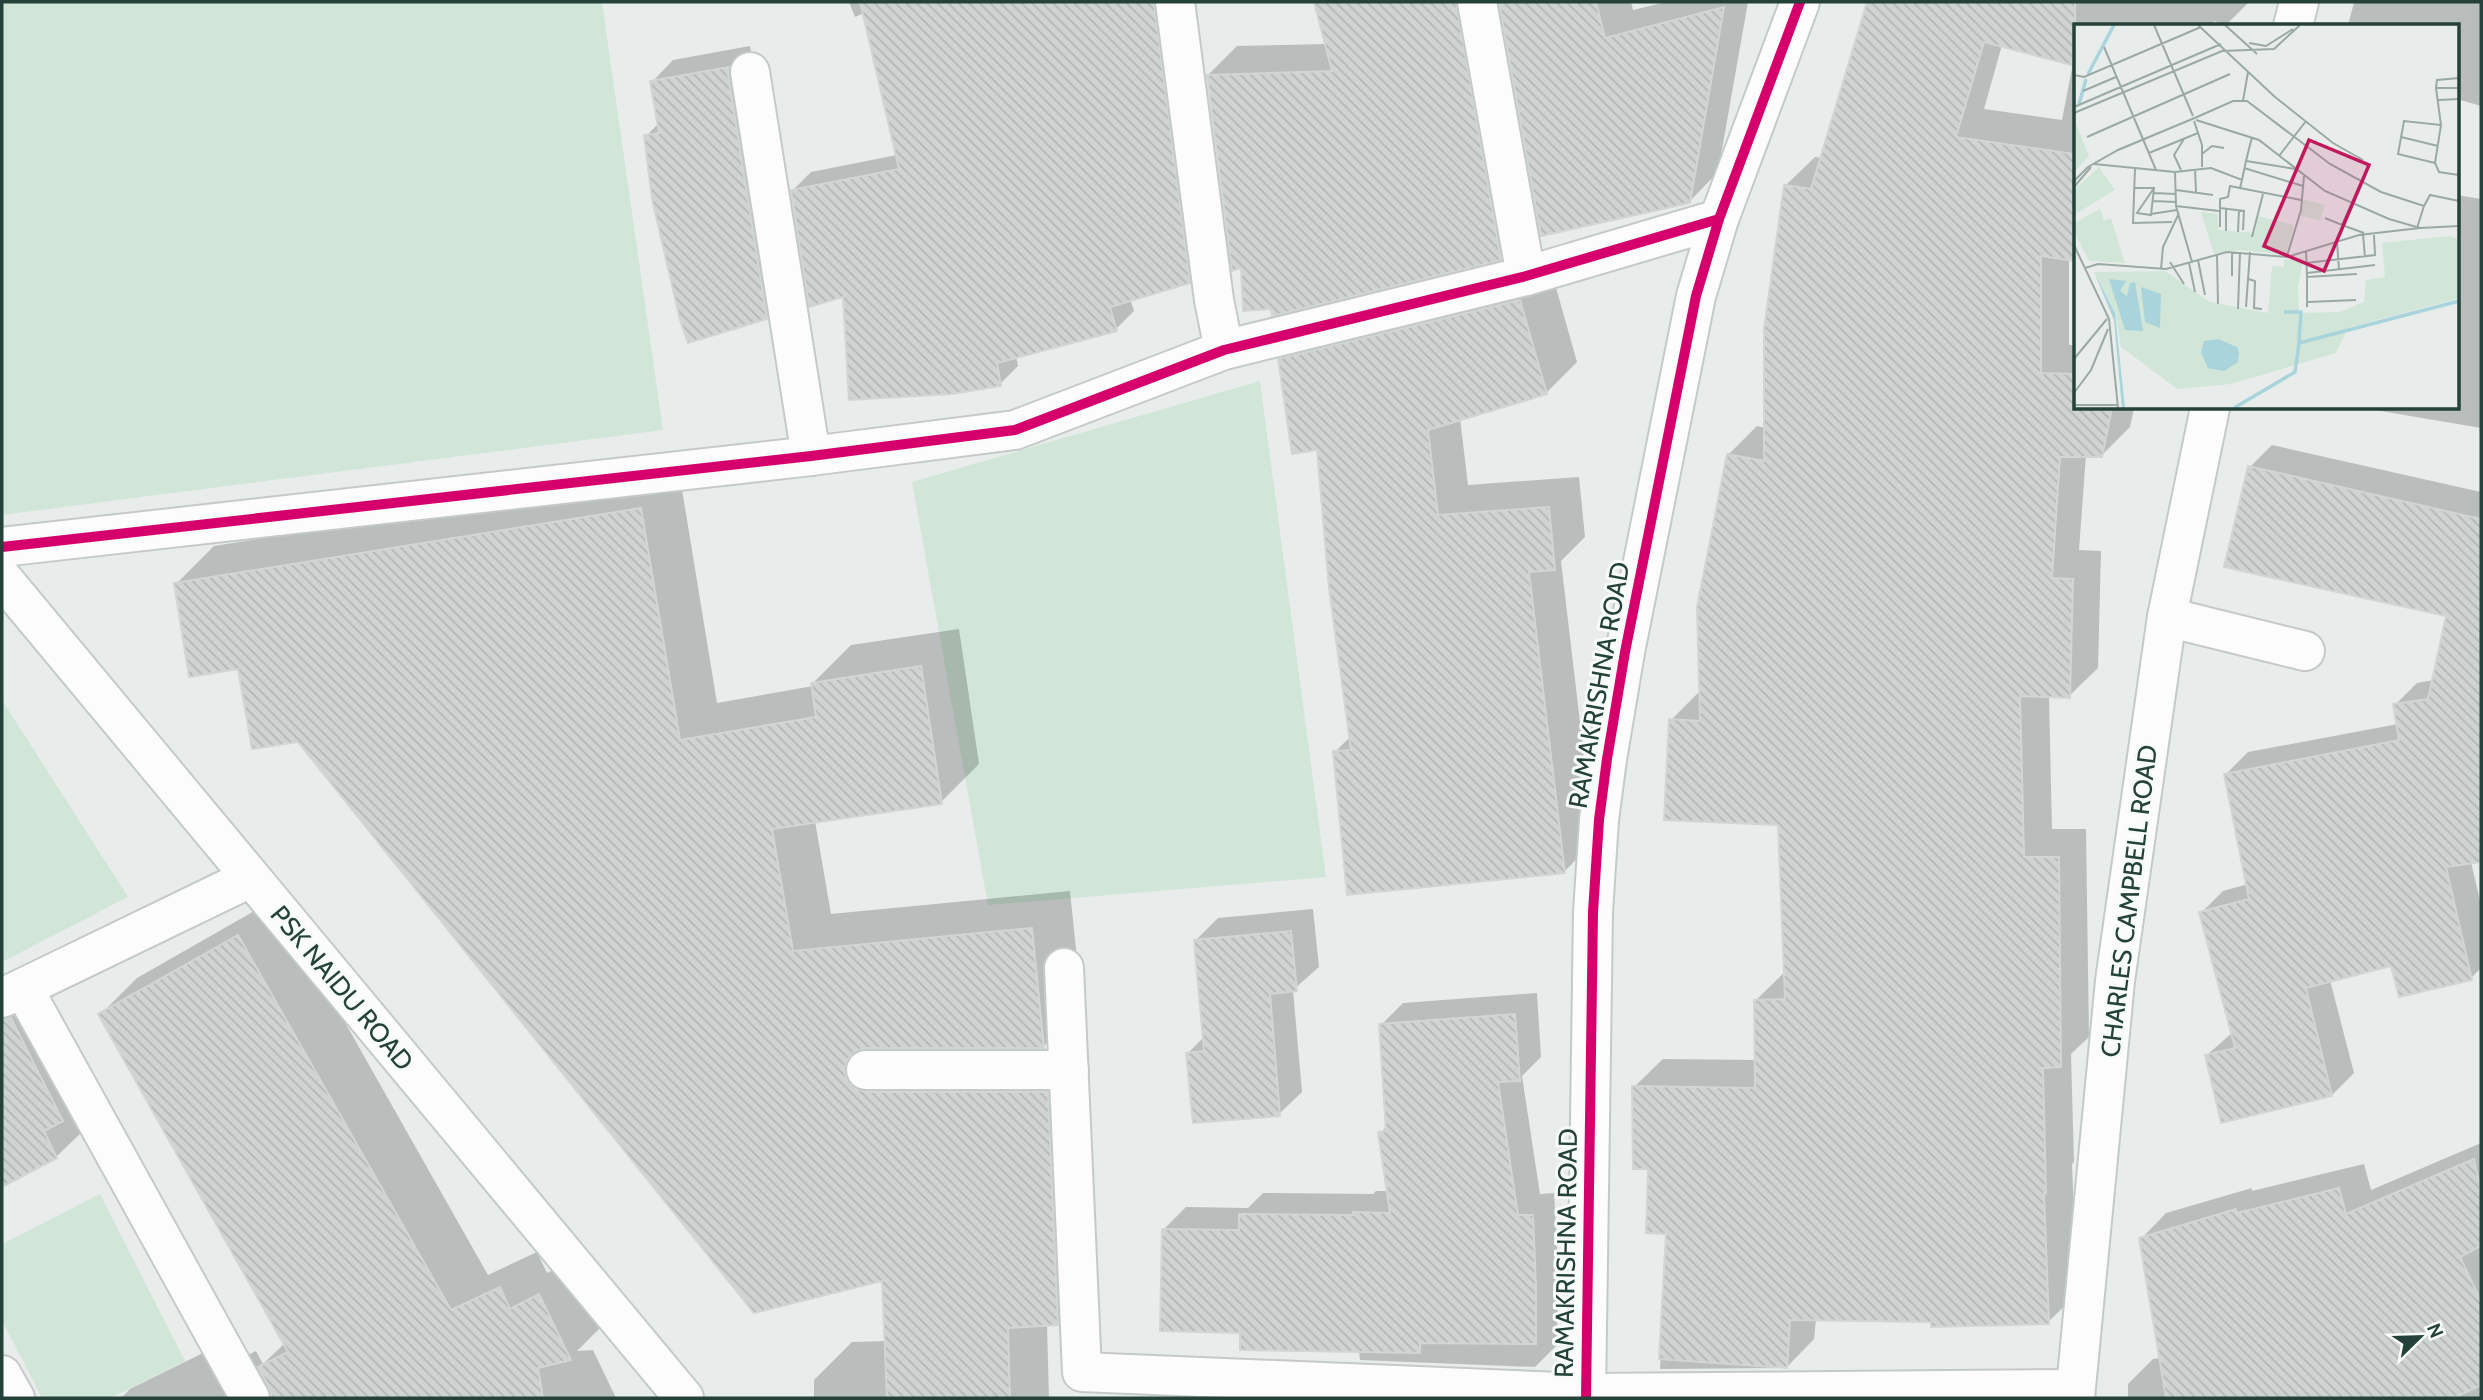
<svg xmlns="http://www.w3.org/2000/svg" width="2483" height="1400" viewBox="0 0 2483 1400" font-family="Cabin,sans-serif">
<style>
.green{fill:#d1e6d8}
.shadow{fill:#0003;fill-rule:evenodd}
.building{fill:url(#building-back-hatch);stroke:#d1d6d4;stroke-width:2}
.lines{fill:none;stroke-linecap:round;stroke-linejoin:round}
.street-casing{stroke:#c5cac8;stroke-width:42}
.secondary-casing{stroke:#c3cbc8;stroke-width:42}
.street{stroke:#fcfcfc;stroke-width:38}
.secondary{stroke:#fcfcfc;stroke-width:38}
.cycleway-casing{stroke:#f7fbf9;stroke-width:15}
.cycleway{stroke:#d6006c;stroke-width:10}
.labels{text-anchor:middle;dominant-baseline:central;stroke-width:6;stroke-linejoin:round;paint-order:stroke}
.street-label{font-size:26px;fill:#24423a;stroke:#f7fbf9}
.inset-river{fill:none;stroke:#a9d4db;stroke-width:3.5}
.inset-road{fill:none;stroke:#9aa9a4;stroke-width:2}
.view{fill:#c2185b;fill-opacity:0.15;stroke:#c2185b;stroke-width:3.5}
.inset-edge{fill:none;stroke:#24423a;stroke-width:3.5}
</style>
<defs>
<pattern id="building-back-hatch" width="6" height="6" patternUnits="userSpaceOnUse" patternTransform="scale(1.75)"><rect width="6" height="6" fill="#cfd4d2"/><path d="M-1 5l2 2M0 0l6 6M5-1l2 2" fill="none" stroke="#b2b7b5"/></pattern>
</defs>
<rect width="100%" height="100%" fill="#e8edeb"/>
<g class="green">
<path d="M 2,2 L 602,2 L 663,430 L 2,515 Z"/>
<path d="M 1260,381 L 1326,877 L 988,905 L 912,482 Z"/>
<path d="M 2,700 L 128,897 L 2,962 Z"/>
<path d="M 100,1194 L 185,1361 L 111,1398 L 42,1398 L 2,1320 L 2,1244 Z"/>
</g>
<g class="shadow">
<path d="M 849,2 L 1173,2 L 1207,263 L 1189,282 L 1130,299 L 1134,311 L 1116,329 L 1016,356 L 1018,366 L 1000,384 L 844,295 L 793,190 L 811,172 L 897,155 L 864,13 L 855,17 Z"/>
<path d="M 1316,2 L 1488,2 L 1529,229 L 1500,258 L 1272,307 L 1242,266 L 1208,75 L 1237,46 L 1326,44 Z"/>
<path d="M 1501,2 L 1631,2 L 1633,10 L 1666,2 L 1748,2 L 1718,172 L 1689,202 L 1543,234 Z"/>
<path d="M 1869,2 L 2249,2 L 2226,25 L 2214,21 L 2212,26 L 2075,26 L 2075,259 L 2069,259 L 2069,345 L 2075,345 L 2075,408 L 2134,408 L 2130,427 L 2101,456 L 2086,455 L 2079,550 L 2101,551 L 2098,668 L 2069,696 L 2049,696 L 2052,829 L 2086,829 L 2089,1037 L 2071,1054 L 2074,1162 L 2072,1164 L 2077,1294 L 2048,1322 L 1816,1319 L 1814,1339 L 1786,1368 L 1660,1369 L 1668,1232 L 1650,1168 L 1634,1087 L 1663,1059 L 1757,1060 L 1756,1000 L 1786,971 L 1779,823 L 1671,720 L 1700,691 L 1728,455 L 1757,426 L 1766,428 L 1786,185 L 1815,157 L 1822,158 ZM 2002,45 L 2073,63 L 2062,120 L 1984,109 Z"/>
<path d="M 2354,2 L 2481,2 L 2481,106 L 2457,99 L 2457,26 L 2348,26 Z"/>
<path d="M 750,46 L 788,296 L 766,318 L 646,136 L 659,123 L 652,82 L 673,60 Z"/>
<path d="M 2457,195 L 2481,199 L 2481,428 L 2363,408 L 2457,408 Z"/>
<path d="M 1551,270 L 1577,362 L 1546,393 L 1460,418 L 1468,485 L 1579,477 L 1585,537 L 1561,561 L 1594,841 L 1564,872 L 1335,752 L 1351,736 L 1319,448 L 1280,360 L 1311,329 Z"/>
<path d="M 2272,445 L 2481,492 L 2481,860 L 2471,862 L 2481,905 L 2481,968 L 2471,978 L 2393,964 L 2330,980 L 2354,1073 L 2332,1095 L 2207,1055 L 2233,1032 L 2201,913 L 2223,891 L 2248,884 L 2226,774 L 2248,752 L 2398,724 L 2395,705 L 2417,683 L 2434,680 L 2448,615 L 2250,467 Z"/>
<path d="M 679,471 L 717,703 L 813,686 L 813,683 L 851,645 L 959,629 L 979,764 L 941,802 L 815,821 L 831,914 L 1070,891 L 1082,1008 L 1044,1046 L 889,1046 L 893,1051 L 1085,1054 L 1095,1286 L 1057,1324 L 1047,1324 L 1049,1398 L 814,1398 L 814,1380 L 852,1342 L 886,1341 L 883,1278 L 240,667 L 176,584 L 214,546 Z"/>
<path d="M 275,899 L 488,1275 L 537,1252 L 547,1273 L 577,1258 L 607,1321 L 577,1351 L 593,1350 L 616,1398 L 121,1398 L 130,1389 L 219,1345 L 228,1365 L 256,1351 L 263,1364 L 285,1343 L 100,1015 L 137,978 Z"/>
<path d="M 1313,909 L 1319,967 L 1293,990 L 1302,1092 L 1279,1114 L 1188,1053 L 1204,1037 L 1195,941 L 1218,918 Z"/>
<path d="M 1537,993 L 1541,1057 L 1522,1076 L 1540,1194 L 1554,1193 L 1558,1264 L 1557,1345 L 1535,1367 L 1360,1360 L 1359,1351 L 1242,1331 L 1164,1229 L 1186,1207 L 1248,1208 L 1263,1193 L 1373,1194 L 1376,1191 L 1389,1191 L 1380,1133 L 1388,1125 L 1381,1025 L 1403,1003 Z"/>
<path d="M 12,999 L 83,1131 L 56,1157 L 2,1185 L 2,1004 Z"/>
<path d="M 2481,1143 L 2481,1398 L 2300,1398 L 2244,1273 L 2232,1398 L 2128,1398 L 2128,1384 L 2153,1359 L 2161,1358 L 2141,1239 L 2166,1213 L 2252,1188 L 2252,1191 L 2364,1164 L 2371,1190 Z"/>
</g>
<g class="building">
<path d="M 860,2 L 1154,2 L 1190,283 L 1110,307 L 1117,331 L 997,363 L 1001,386 L 952,394 L 849,400 L 843,297 L 809,307 L 791,190 L 899,169 Z"/>
<path d="M 1314,2 L 1456,2 L 1501,260 L 1272,316 L 1271,309 L 1243,311 L 1241,268 L 1232,271 L 1207,75 L 1332,71 Z"/>
<path d="M 1499,2 L 1596,2 L 1605,38 L 1724,7 L 1690,203 L 1541,236 Z"/>
<path d="M 1867,2 L 2075,2 L 2075,66 L 1984,42 L 1956,137 L 2075,154 L 2075,261 L 2041,256 L 2041,373 L 2075,374 L 2075,408 L 2112,408 L 2102,457 L 2060,457 L 2052,578 L 2073,579 L 2070,698 L 2020,696 L 2024,857 L 2059,857 L 2061,1067 L 2043,1068 L 2046,1193 L 2044,1193 L 2049,1324 L 1931,1327 L 1931,1322 L 1790,1320 L 1787,1368 L 1659,1359 L 1666,1234 L 1646,1233 L 1648,1169 L 1633,1169 L 1632,1086 L 1755,1088 L 1754,1000 L 1785,999 L 1778,825 L 1664,820 L 1669,719 L 1700,721 L 1697,607 L 1727,454 L 1764,461 L 1764,329 L 1784,185 L 1811,189 Z"/>
<path d="M 729,67 L 728,75 L 767,319 L 688,343 L 680,320 L 652,199 L 644,135 L 659,133 L 650,81 Z"/>
<path d="M 1520,300 L 1547,394 L 1428,430 L 1438,515 L 1549,507 L 1555,570 L 1529,572 L 1565,873 L 1347,895 L 1333,751 L 1351,750 L 1329,588 L 1317,450 L 1292,454 L 1278,359 Z"/>
<path d="M 2248,466 L 2481,519 L 2481,862 L 2446,867 L 2472,980 L 2399,997 L 2391,966 L 2306,988 L 2332,1096 L 2221,1123 L 2205,1055 L 2235,1048 L 2199,912 L 2249,899 L 2224,774 L 2399,740 L 2393,704 L 2428,699 L 2446,616 L 2224,567 Z"/>
<path d="M 641,508 L 680,740 L 816,717 L 811,683 L 921,666 L 942,804 L 772,829 L 793,951 L 1032,928 L 1044,1048 L 866,1048 L 855,1051 L 847,1060 L 844,1069 L 847,1081 L 856,1089 L 866,1092 L 1048,1092 L 1058,1325 L 1008,1328 L 1010,1398 L 887,1398 L 882,1281 L 754,1313 L 298,742 L 252,749 L 238,669 L 189,677 L 174,583 Z"/>
<path d="M 1291,931 L 1297,991 L 1270,994 L 1280,1116 L 1193,1123 L 1186,1053 L 1204,1051 L 1194,940 Z"/>
<path d="M 238,935 L 451,1310 L 500,1287 L 510,1309 L 539,1294 L 571,1360 L 538,1368 L 543,1398 L 272,1398 L 269,1387 L 258,1367 L 288,1352 L 98,1014 Z"/>
<path d="M 1515,1014 L 1520,1081 L 1498,1082 L 1518,1215 L 1533,1215 L 1536,1287 L 1536,1344 L 1420,1343 L 1420,1353 L 1240,1350 L 1240,1333 L 1160,1331 L 1162,1229 L 1239,1230 L 1239,1214 L 1353,1215 L 1353,1212 L 1390,1213 L 1378,1132 L 1386,1131 L 1379,1024 Z"/>
<path d="M 11,1018 L 63,1121 L 44,1131 L 57,1158 L 2,1187 L 2,1020 Z"/>
<path d="M 2474,1159 L 2481,1191 L 2481,1246 L 2460,1257 L 2481,1301 L 2481,1385 L 2454,1398 L 2166,1398 L 2139,1238 L 2236,1209 L 2237,1213 L 2339,1188 L 2346,1214 Z"/>
</g>
<g class="lines">
<g class="street-casing">
<g id="street">
<path d="M 1175,2 L 1214,300 L 1224,350"/>
<path d="M 1477,2 L 1526,276"/>
<path d="M 750,72 L 811,456"/>
<path d="M 2,547 L 811,456 L 1015,430 L 1224,350 L 1526,276 L 1719,219"/>
<path d="M 2167,617 L 2305,651"/>
<path d="M 1064,968 L 1082,1372 L 1586,1393 L 2075,1389"/>
<path d="M 23,988 L 250,1398"/>
<path d="M 2,998 L 250,878"/>
<path d="M 866,1070 L 1069,1070"/>
<path d="M 2,1375 L 15,1398"/>
</g>
</g>
<g class="secondary-casing">
<g id="secondary">
<path d="M 2293,26 L 2299,2"/>
<path d="M 2,578 L 684,1398"/>
<path d="M 1586,1398 L 1593,912 L 1599,820 L 1607,759 L 1625,652 L 1696,296 L 1719,219 L 1800,2"/>
<path d="M 2075,1398 L 2115,981 L 2167,617 L 2210,408"/>
</g>
</g>
<use href="#street" class="street"/>
<use href="#secondary" class="secondary"/>
<g class="cycleway-casing">
<g id="cycleway">
<path d="M 2,547 L 811,456 L 1015,430 L 1224,350 L 1526,276 L 1719,219"/>
<path d="M 1586,1398 L 1593,912 L 1599,820 L 1607,759 L 1625,652 L 1696,296 L 1719,219 L 1800,2"/>
</g>
</g>
<use href="#cycleway" class="cycleway"/>
</g>
<g class="labels">
<g class="street-label">
<text transform="translate(1599 685) rotate(-80)">RAMAKRISHNA ROAD</text>
<text transform="translate(2129 901) rotate(-83)">CHARLES CAMPBELL ROAD</text>
<text transform="translate(342 988) rotate(50)">PSK NAIDU ROAD</text>
<text transform="translate(1566 1253) rotate(-89)">RAMAKRISHNA ROAD</text>
</g>
</g>
<g transform="translate(2074 24)">
<rect width="385" height="385" fill="#e8edeb"/>
<path d="M 0,94 L 15,132 L 0,148 ZM 25,143 L 41,166 L 0,191 L 0,166 ZM 229,175 L 251,181 L 246,196 L 227,192 ZM 26,185 L 30,197 L 37,194 L 51,239 L 15,237 L 0,207 L 0,199 ZM 127,188 L 143,190 L 145,206 L 181,209 L 184,192 L 220,201 L 212,231 L 165,226 L 140,230 ZM 375,212 L 385,215 L 385,274 L 274,304 L 262,329 L 157,360 L 103,365 L 47,323 L 41,289 L 20,248 L 91,247 L 136,278 L 194,289 L 198,242 L 210,243 L 210,236 L 230,233 L 224,262 L 225,289 L 266,288 L 290,278 L 292,256 L 311,253 L 308,219 Z" fill="#d1e6d8"/>
<path d="M 91,264 L 146,287 L 222,303 L 144,291 L 93,271 L 87,266 ZM 93,304 L 161,316 L 169,324 L 168,335 L 162,346 L 131,351 L 81,318 L 126,343 L 119,314 L 91,308 Z" fill="#d1e6d8"/>
<path d="M 20,248 L 41,289 L 51,384 L 48,384 L 40,296 ZM 35,255 L 52,257 L 46,267 L 53,272 L 56,259 L 61,258 L 69,307 L 51,306 ZM 67,263 L 87,270 L 86,304 L 71,298 ZM 144,315 L 163,323 L 165,328 L 164,338 L 150,347 L 134,344 L 127,328 L 130,317 Z" fill="#a9d4db"/>
<path class="inset-river" d="M 14,50 L 40,1M 5,80 L 12,55M 210,288 L 227,288 L 225,318M 160,384 L 221,348 L 225,319 L 385,277"/>
<path class="inset-road" d="M 80,1 L 119,92M 124,1 L 201,73 L 259,119 L 289,136M 151,1 L 183,30M 175,19 L 192,22 L 219,5M 30,23 L 82,146M 0,51 L 10,53 L 127,3M 362,64 L 363,56 L 385,54M 385,64 L 362,64 L 367,101 L 361,139 L 365,148 L 385,151M 9,67 L 42,53M 364,76 L 385,75M 169,77 L 174,48M 0,83 L 147,20M 0,89 L 148,27 L 200,25 L 226,1M 123,93 L 159,77 L 173,77 L 256,140 L 307,168 L 350,182 L 356,171 L 385,177M 122,96 L 185,116 L 251,167 L 315,195 L 346,204 L 385,202M 120,97 L 128,121 L 128,143M 13,113 L 156,50M 327,113 L 364,122M 75,129 L 124,109M 128,130 L 138,122 L 150,124M 205,132 L 232,97M 172,137 L 178,113M 361,139 L 324,130 L 330,97 L 367,101M 20,140 L 101,148 L 137,144 L 168,156 L 172,137 L 221,145M 61,144 L 59,199 L 98,198M 170,144 L 229,162M 121,145 L 122,168M 107,146 L 100,131 L 110,115M 101,148 L 102,182 L 118,238M 0,157 L 14,143 L 44,126 L 123,93M 0,163 L 17,143M 60,164 L 80,164 L 77,191 L 63,189 L 80,164M 166,164 L 227,176M 102,166 L 139,171M 80,169 L 102,170M 79,177 L 102,178M 102,182 L 145,187M 146,184 L 170,187 L 169,206M 77,190 L 103,186M 251,194 L 268,201 L 287,158M 268,201 L 290,209M 146,203 L 146,175 L 154,173 L 156,162 L 166,164 L 168,156M 343,204 L 350,182M 152,207 L 152,185M 164,208 L 165,186M 289,210 L 291,233M 178,213 L 189,170M 263,218 L 265,245M 0,221 L 35,295 L 44,384M 232,227 L 233,253 L 283,250M 143,230 L 144,280M 213,232 L 227,186 L 230,152M 124,236 L 131,271M 96,238 L 110,260M 115,239 L 121,268M 232,239 L 301,231 L 300,211M 11,244 L 24,240 L 92,245 L 153,228 L 213,233 L 285,211 L 346,204M 87,245 L 89,223 L 105,189M 233,249 L 301,241M 158,252 L 158,228M 233,253 L 233,283M 174,255 L 181,257 L 180,284 L 188,285M 234,278 L 282,276M 172,283 L 176,228M 164,285 L 166,228M 0,335 L 33,295M 0,369 L 17,346 L 34,305M 0,381 L 44,381"/>
<path class="view" d="M 235,116 L 295,141 L 250,247 L 190,222 Z"/>
<rect width="385" height="385" class="inset-edge"/>
</g>
<rect width="2483" height="1400" fill="none" stroke="#24423a" stroke-width="7"/>
<g transform="translate(2420 1337) rotate(67)" stroke="#f7fbf9" stroke-width="5" paint-order="stroke">
<path d="M0-5L12 26L0 18L-12 26Z" fill="#24423a"/>
<text y="-10" font-size="19" font-weight="bold" text-anchor="middle" fill="#24423a">N</text>
</g>
</svg>
